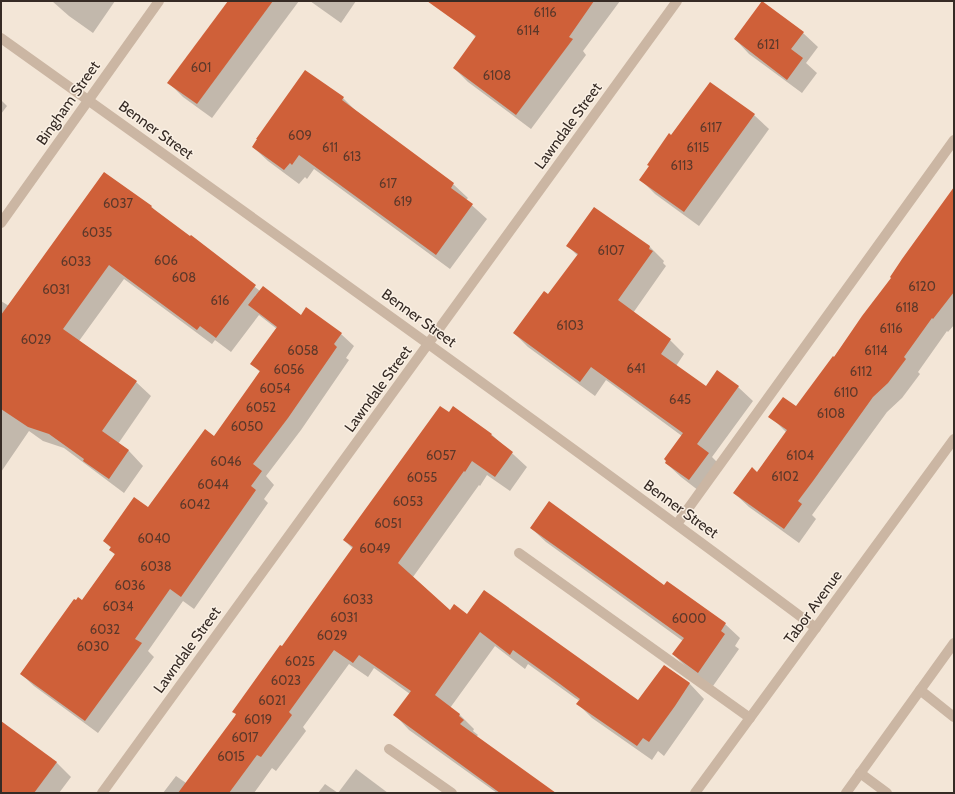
<svg xmlns="http://www.w3.org/2000/svg" width="955" height="794" viewBox="0 0 955 794" font-family="Cabin,sans-serif">
<style>
.shadow{fill:#0003}
.building{fill:#cf6039}
.lines{fill:none;stroke-linecap:round;stroke-linejoin:round}
.service{stroke:#cbb6a3;stroke-width:10}
.minor{stroke:#cbb6a3;stroke-width:10}
.tertiary{stroke:#cbb6a3;stroke-width:10}
.labels{text-anchor:middle;dominant-baseline:central;stroke-width:3;stroke-linejoin:round;paint-order:stroke}
.number-label{font-size:13px;fill:#5c382a}
.street-label{font-size:15px;fill:#362b25;stroke:#faf0e4}
</style>
<rect width="100%" height="100%" fill="#f3e6d7"/>
<g class="shadow">
<path d="M 52,1 L 115,1 L 93,33 L 69,16 Z"/>
<path d="M 229,1 L 299,1 L 212,118 L 183,97 L 169,83 Z"/>
<path d="M 310,1 L 356,1 L 341,23 Z"/>
<path d="M 490,1 L 620,1 L 583,51 L 586,55 L 531,129 L 468,82 L 454,68 L 476,38 L 468,29 Z"/>
<path d="M 762,3 L 803,33 L 818,47 L 806,63 L 817,73 L 802,93 L 749,54 L 735,39 Z"/>
<path d="M 343,98 L 357,112 L 453,184 L 468,198 L 466,200 L 487,219 L 450,269 L 314,169 L 307,179 L 305,177 L 299,184 L 268,161 L 253,147 Z"/>
<path d="M 1,100 L 7,106 L 1,114 Z"/>
<path d="M 754,115 L 769,129 L 699,226 L 655,194 L 641,180 L 671,136 Z"/>
<path d="M 954,189 L 954,325 L 948,332 L 947,331 L 918,372 L 920,374 L 902,398 L 887,412 L 812,515 L 816,519 L 799,543 L 749,507 L 734,493 L 757,473 L 787,433 L 770,416 L 796,408 L 893,278 Z"/>
<path d="M 151,206 L 159,215 L 190,238 L 191,236 L 260,291 L 301,316 L 341,334 L 354,346 L 346,358 L 349,360 L 301,430 L 266,476 L 274,485 L 264,499 L 268,503 L 194,609 L 183,601 L 148,651 L 154,657 L 98,733 L 34,686 L 21,674 L 82,601 L 115,555 L 110,549 L 111,548 L 104,541 L 148,508 L 214,437 L 261,373 L 252,364 L 277,329 L 259,315 L 231,352 L 215,340 L 212,344 L 124,279 L 79,341 L 136,382 L 151,396 L 118,444 L 129,451 L 143,466 L 124,493 L 64,448 L 43,441 L 29,431 L 1,472 L 1,301 L 9,306 Z"/>
<path d="M 568,246 L 650,247 L 664,261 L 663,263 L 666,266 L 633,313 L 670,340 L 684,354 L 676,366 L 706,387 L 717,372 L 738,387 L 753,401 L 712,457 L 722,467 L 703,494 L 681,477 L 666,463 L 682,436 L 606,380 L 595,396 L 528,347 L 514,333 L 548,295 L 578,256 Z"/>
<path d="M 491,434 L 527,467 L 510,491 L 487,475 L 480,486 L 479,485 L 413,577 L 450,611 L 467,615 L 638,701 L 665,666 L 690,684 L 704,699 L 664,756 L 658,751 L 652,760 L 592,718 L 578,704 L 580,701 L 575,698 L 528,664 L 525,669 L 495,646 L 450,708 L 460,715 L 474,729 L 473,731 L 478,735 L 476,737 L 554,793 L 497,793 L 409,730 L 395,715 L 410,694 L 374,668 L 368,677 L 349,664 L 303,727 L 306,731 L 276,771 L 272,768 L 254,793 L 163,793 L 176,776 L 186,783 L 236,717 L 283,648 L 353,549 L 344,540 Z"/>
<path d="M 531,528 L 725,624 L 740,638 L 735,646 L 739,649 L 713,686 L 688,669 L 673,654 L 683,641 L 546,542 Z"/>
<path d="M 1,722 L 57,763 L 71,777 L 59,793 L 1,793 Z"/>
<path d="M 356,769 L 388,793 L 338,793 Z"/>
<path d="M 325,784 L 338,793 L 318,793 Z"/>
</g>
<g class="building">
<path d="M 228,1 L 273,1 L 197,104 L 167,83 Z"/>
<path d="M 427,1 L 594,1 L 569,37 L 573,39 L 516,115 L 453,68 L 476,36 Z"/>
<path d="M 762,1 L 804,32 L 791,49 L 803,58 L 787,80 L 734,39 Z"/>
<path d="M 305,70 L 344,97 L 342,100 L 454,183 L 451,188 L 473,204 L 436,255 L 299,155 L 292,165 L 290,163 L 284,170 L 252,147 L 257,139 L 256,139 Z"/>
<path d="M 710,82 L 755,114 L 684,212 L 639,180 L 649,166 L 647,165 L 669,133 L 671,135 Z"/>
<path d="M 104,172 L 152,206 L 151,207 L 190,236 L 191,235 L 256,285 L 216,338 L 200,326 L 197,330 L 109,265 L 63,329 L 137,381 L 102,431 L 129,450 L 109,479 L 83,461 L 84,459 L 49,434 L 28,427 L 1,409 L 1,315 Z"/>
<path d="M 954,187 L 954,292 L 933,319 L 932,318 L 904,357 L 906,359 L 888,383 L 873,397 L 813,481 L 798,501 L 802,504 L 784,529 L 733,493 L 752,467 L 757,472 L 787,430 L 768,417 L 783,397 L 796,406 L 833,356 L 834,357 L 862,316 L 891,278 L 890,277 L 902,259 Z"/>
<path d="M 594,207 L 650,246 L 649,249 L 653,251 L 618,300 L 671,339 L 661,354 L 706,386 L 717,370 L 739,386 L 697,444 L 709,453 L 689,480 L 665,463 L 666,461 L 664,459 L 683,433 L 591,367 L 580,382 L 513,333 L 544,291 L 548,294 L 578,254 L 566,246 Z"/>
<path d="M 263,286 L 301,315 L 306,307 L 342,333 L 334,344 L 337,347 L 288,418 L 253,464 L 262,471 L 251,486 L 256,490 L 181,597 L 170,589 L 135,639 L 142,643 L 85,721 L 20,674 L 74,599 L 76,600 L 78,597 L 82,600 L 115,554 L 109,550 L 111,547 L 103,541 L 134,497 L 148,507 L 205,429 L 214,436 L 260,371 L 250,364 L 277,327 L 248,305 Z"/>
<path d="M 440,406 L 449,412 L 453,406 L 492,434 L 491,435 L 513,452 L 495,477 L 472,461 L 465,472 L 464,471 L 398,563 L 450,610 L 454,604 L 467,614 L 484,590 L 638,700 L 664,665 L 690,683 L 675,706 L 649,742 L 643,738 L 637,746 L 576,704 L 580,699 L 560,684 L 513,650 L 510,655 L 480,632 L 435,695 L 460,714 L 459,716 L 464,720 L 460,724 L 556,793 L 500,793 L 393,715 L 411,691 L 359,655 L 353,663 L 334,650 L 289,712 L 292,715 L 261,757 L 257,755 L 229,793 L 178,793 L 235,716 L 236,714 L 232,712 L 280,645 L 282,646 L 353,547 L 343,540 Z"/>
<path d="M 549,501 L 664,585 L 667,581 L 726,623 L 721,631 L 725,634 L 698,673 L 672,654 L 684,638 L 530,528 Z"/>
<path d="M 1,721 L 57,762 L 34,793 L 1,793 Z"/>
</g>
<g class="lines">
<g class="service">
<path d="M 677,524 L 954,140"/>
<path d="M 519,553 L 750,718"/>
<path d="M 920,690 L 954,717"/>
<path d="M 389,749 L 452,793"/>
<path d="M 860,773 L 887,793"/>
<path d="M 846,793 L 954,643"/>
</g>
<g class="minor">
<path d="M 1,38 C 274,233 547,427 816,628"/>
<path d="M 1,223 L 159,1"/>
<path d="M 102,793 L 677,1"/>
</g>
<path class="tertiary" d="M 695,793 L 954,439"/>
</g>
<g class="labels">
<g class="number-label">
<text x="545" y="12">6116</text>
<text x="528" y="30">6114</text>
<text x="768" y="44">6121</text>
<text x="201" y="67">601</text>
<text x="497" y="75">6108</text>
<text x="711" y="127">6117</text>
<text x="300" y="135">609</text>
<text x="330" y="147">611</text>
<text x="698" y="147">6115</text>
<text x="352" y="156">613</text>
<text x="682" y="165">6113</text>
<text x="388" y="183">617</text>
<text x="403" y="201">619</text>
<text x="118" y="203">6037</text>
<text x="97" y="232">6035</text>
<text x="611" y="250">6107</text>
<text x="166" y="260">606</text>
<text x="76" y="261">6033</text>
<text x="184" y="277">608</text>
<text x="922" y="286">6120</text>
<text x="56" y="289">6031</text>
<text x="220" y="300">616</text>
<text x="907" y="307">6118</text>
<text x="570" y="325">6103</text>
<text x="891" y="328">6116</text>
<text x="36" y="339">6029</text>
<text x="303" y="350">6058</text>
<text x="876" y="350">6114</text>
<text x="636" y="368">641</text>
<text x="289" y="369">6056</text>
<text x="861" y="371">6112</text>
<text x="275" y="388">6054</text>
<text x="846" y="392">6110</text>
<text x="680" y="399">645</text>
<text x="261" y="407">6052</text>
<text x="831" y="413">6108</text>
<text x="247" y="426">6050</text>
<text x="441" y="455">6057</text>
<text x="800" y="455">6104</text>
<text x="226" y="461">6046</text>
<text x="785" y="476">6102</text>
<text x="422" y="477">6055</text>
<text x="213" y="484">6044</text>
<text x="408" y="501">6053</text>
<text x="195" y="504">6042</text>
<text x="388" y="523">6051</text>
<text x="154" y="538">6040</text>
<text x="375" y="548">6049</text>
<text x="156" y="566">6038</text>
<text x="130" y="585">6036</text>
<text x="358" y="599">6033</text>
<text x="118" y="606">6034</text>
<text x="344" y="617">6031</text>
<text x="689" y="618">6000</text>
<text x="105" y="629">6032</text>
<text x="332" y="635">6029</text>
<text x="93" y="646">6030</text>
<text x="300" y="661">6025</text>
<text x="286" y="680">6023</text>
<text x="272" y="700">6021</text>
<text x="258" y="719">6019</text>
<text x="245" y="737">6017</text>
<text x="231" y="756">6015</text>
</g>
<g class="street-label">
<text transform="translate(68 103) rotate(-55)">Bingham Street</text>
<text transform="translate(568 126) rotate(-54)">Lawndale Street</text>
<text transform="translate(156 130) rotate(36)">Benner Street</text>
<text transform="translate(419 318) rotate(36)">Benner Street</text>
<text transform="translate(378 389) rotate(-54)">Lawndale Street</text>
<text transform="translate(681 509) rotate(36)">Benner Street</text>
<text transform="translate(813 607) rotate(-54)">Tabor Avenue</text>
<text transform="translate(187 650) rotate(-54)">Lawndale Street</text>
</g>
</g>
<rect width="955" height="794" fill="none" stroke="#362b25" stroke-width="4"/>
</svg>
